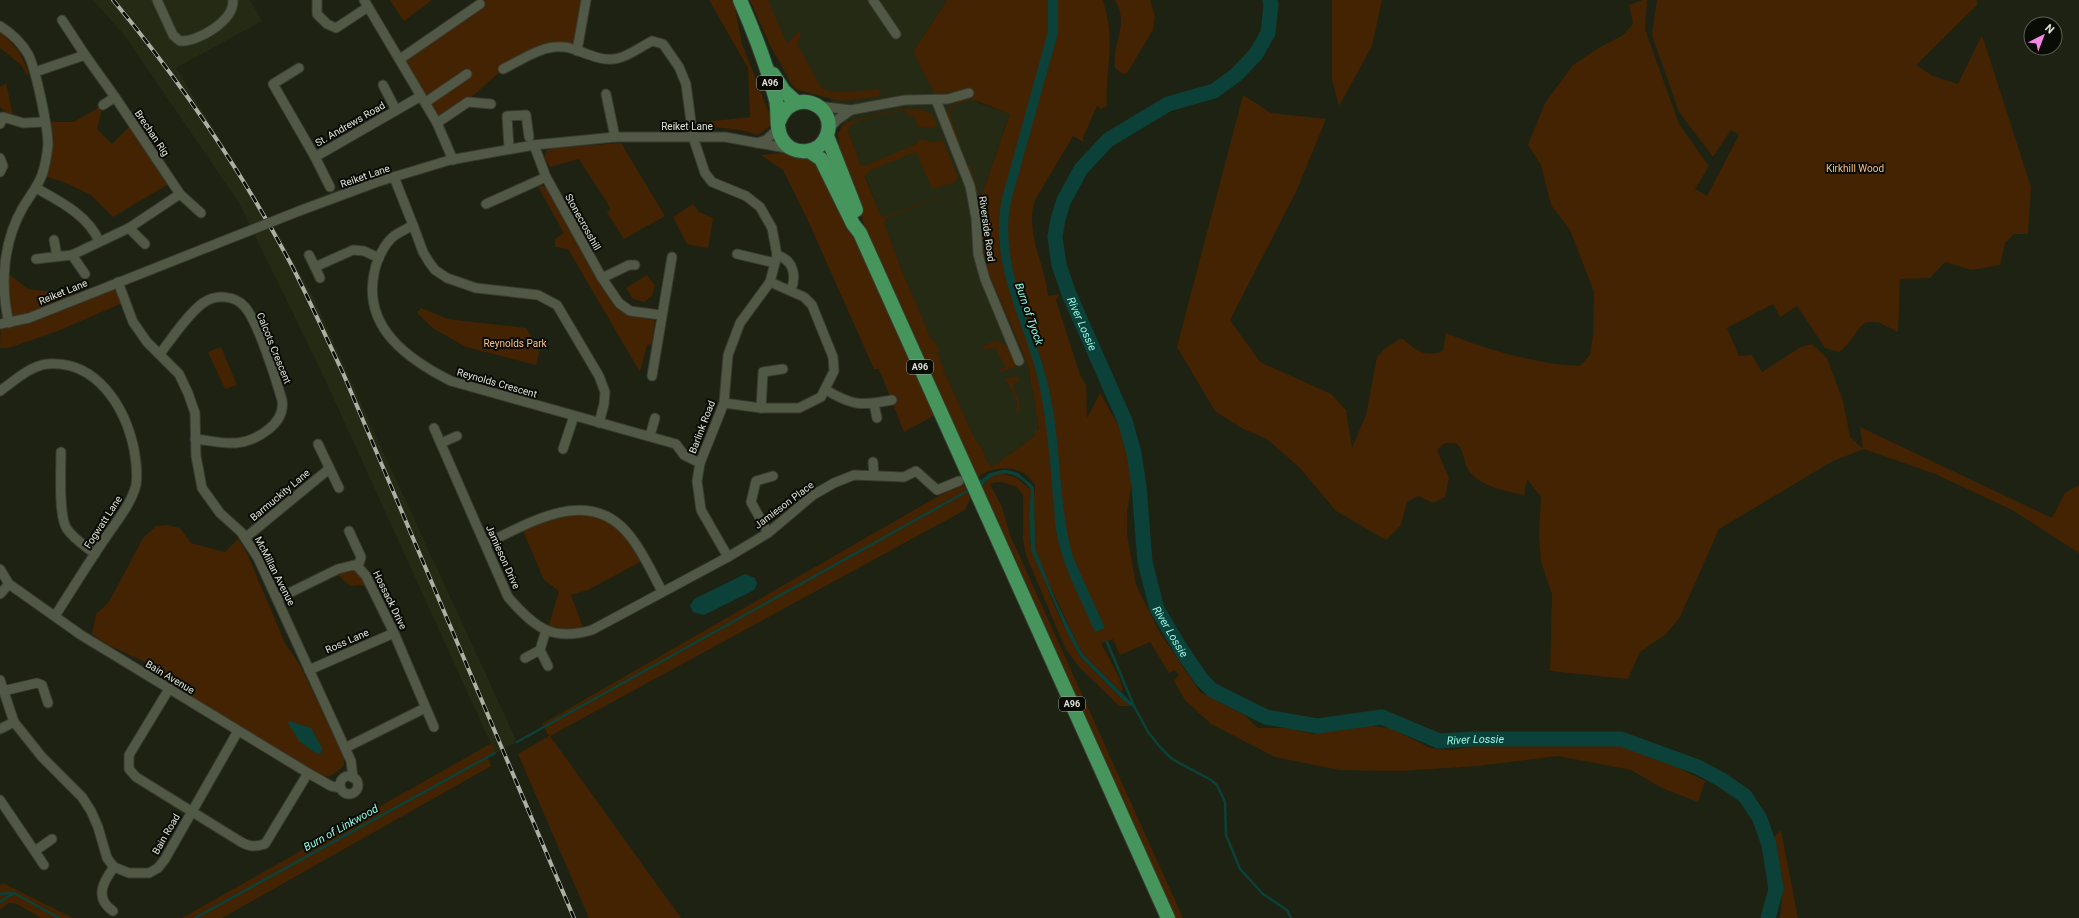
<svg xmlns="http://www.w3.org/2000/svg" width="2079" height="918" viewBox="0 0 2079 918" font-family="Roboto,sans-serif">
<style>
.built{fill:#242a14}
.green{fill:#432302}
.water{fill:#0c4139}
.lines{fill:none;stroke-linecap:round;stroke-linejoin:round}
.stream{stroke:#0c4139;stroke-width:2.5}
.river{stroke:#0c4139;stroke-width:15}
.minor-casing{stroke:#373b30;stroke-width:11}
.highway-casing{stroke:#373b30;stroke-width:16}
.minor{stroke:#525846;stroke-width:9}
.highway{stroke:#45955d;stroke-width:14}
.rail-casing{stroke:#acb0a4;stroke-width:4}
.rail{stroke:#090b05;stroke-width:2.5;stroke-dasharray:8;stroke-linecap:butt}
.minor-bridge-casing{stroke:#373b30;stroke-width:11;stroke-linecap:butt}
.minor-bridge{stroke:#525846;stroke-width:9}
.labels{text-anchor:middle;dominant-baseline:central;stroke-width:4;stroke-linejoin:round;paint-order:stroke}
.shield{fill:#090b05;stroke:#9ea298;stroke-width:1}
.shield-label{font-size:9px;font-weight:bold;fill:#dee2d7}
.street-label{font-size:10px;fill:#dee2d7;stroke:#090b05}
.park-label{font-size:10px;fill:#fabd87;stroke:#090b05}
.water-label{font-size:11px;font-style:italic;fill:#94f9e6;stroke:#090b05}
</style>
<rect width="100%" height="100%" fill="#1e2213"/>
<g class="built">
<path d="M 93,0 L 250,0 L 262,21 L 176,68 L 272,223 L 314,298 L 376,436 L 517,742 L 495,753 L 323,375 L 239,203 L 125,36 Z"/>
<path d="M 750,0 L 947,0 L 913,52 L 968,90 L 978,103 L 1010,113 L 979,203 L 982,241 L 987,269 L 1028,365 L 1039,430 L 1036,435 L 992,467 L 984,457 L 986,456 L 973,435 L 942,368 L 902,271 L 848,131 L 830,99 L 798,90 L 790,83 L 769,43 Z"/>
</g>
<g class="green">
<path d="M 390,0 L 432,0 L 404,21 Z"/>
<path d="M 477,0 L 586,0 L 577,51 L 565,46 L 503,69 L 465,103 L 437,123 L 400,59 L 479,4 Z"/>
<path d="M 709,0 L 733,0 L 734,3 L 742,44 L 771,118 L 769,127 L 758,135 L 740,130 L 704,126 L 704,122 L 750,117 L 748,68 Z"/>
<path d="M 750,0 L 768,0 L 787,44 L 800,30 L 800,39 L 797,43 L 819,84 L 825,90 L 832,92 L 849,92 L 879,89 L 880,96 L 842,101 L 798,90 L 793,86 L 769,43 Z"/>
<path d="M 947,0 L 1103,0 C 1105,9 1108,18 1109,28 C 1112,54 1105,80 1107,106 L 1101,109 L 1097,106 L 1083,138 L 1084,142 L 1073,136 L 1034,202 C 1026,237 1045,263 1048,296 L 1059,294 L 1056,300 L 1080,375 L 1086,385 L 1087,418 L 1100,393 L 1124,435 L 1133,476 L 1127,513 L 1127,534 L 1136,585 L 1159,631 L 1200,692 L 1244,715 L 1258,728 L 1290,728 L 1313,734 L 1363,725 L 1391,728 L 1430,748 L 1453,750 L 1481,744 L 1623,744 L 1669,763 L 1705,781 L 1698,802 L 1662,788 L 1631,770 L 1558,756 L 1478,766 L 1400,771 L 1339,770 L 1275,757 L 1211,724 L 1185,700 L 1174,681 L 1179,674 L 1174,670 L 1169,673 L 1150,642 L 1120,655 L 1113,639 L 1101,643 L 1119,677 L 1123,689 L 1122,691 L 1120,691 L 1082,653 L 1047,580 L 1035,548 L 1033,510 L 1035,486 C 1024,464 998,465 980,475 L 979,480 L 976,480 L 888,283 L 865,227 L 840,151 L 838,134 L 843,124 C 861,119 919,99 933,116 C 934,118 935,122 937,124 L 933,128 L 918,127 L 914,115 L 908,116 L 906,110 C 894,113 850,117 848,131 L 861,165 L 864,166 L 918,143 L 918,141 L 921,139 L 933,142 L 943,140 L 958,177 L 954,183 L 932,189 L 916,152 L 869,171 L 865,177 L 881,216 L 884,217 L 928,201 L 946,198 L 946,199 L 928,202 L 886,218 L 884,223 L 902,271 L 932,341 L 934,340 L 939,350 L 937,352 L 944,368 L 943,369 L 973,435 L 986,456 L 984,457 L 992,467 L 1036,435 L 1034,431 L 1039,430 L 1028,365 L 987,269 L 982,241 L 979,204 L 967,166 L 970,165 L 980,200 L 1010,114 L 972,99 L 955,105 L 951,109 L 950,115 L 961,144 L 959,145 C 948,118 936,108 971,97 L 968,90 L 935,94 L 913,52 Z"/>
<path d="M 1115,0 L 1150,0 L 1155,16 L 1153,30 L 1127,73 L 1123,74 L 1115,68 C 1112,40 1130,27 1115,0 Z"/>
<path d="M 1332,0 L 1382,0 L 1372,46 L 1339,106 L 1332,80 Z"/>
<path d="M 1643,0 L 1647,0 L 1645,29 L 1679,124 L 1709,166 L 1695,189 L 1707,196 L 1739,135 L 1731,130 L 1713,157 L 1679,112 L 1652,35 L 1657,0 L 1976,0 L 1978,4 L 1916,65 L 1933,76 L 1958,84 L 1982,35 L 2031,187 L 2028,234 L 2014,234 L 2005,243 L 2000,265 L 1971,270 L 1945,262 L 1930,278 L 1900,279 L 1898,332 L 1878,322 L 1866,322 C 1853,332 1853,342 1839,352 L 1825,348 L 1797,306 L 1780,317 L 1773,304 L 1727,328 L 1739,356 L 1752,355 L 1762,372 L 1801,347 L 1812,344 L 1827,358 L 1843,401 L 1850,437 L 1863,449 L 1860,427 L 2052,518 L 2065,493 L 2079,485 L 2079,553 L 2012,510 L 1935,474 L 1864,449 L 1833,461 L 1719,529 L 1680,617 L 1666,634 L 1640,652 L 1628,679 L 1550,671 L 1552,594 L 1541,562 L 1539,534 L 1541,497 L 1527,479 L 1524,495 C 1506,491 1481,487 1469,471 C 1463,462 1465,451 1456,443 L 1445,443 L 1437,450 L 1449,478 L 1445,497 L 1433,503 L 1418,496 L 1407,502 L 1401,525 L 1386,540 L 1336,511 L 1300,468 L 1267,439 L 1243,429 L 1215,411 L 1177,347 L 1243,95 L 1271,113 L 1326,119 L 1296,192 L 1230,320 L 1260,362 L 1331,394 L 1346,410 L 1352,448 L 1366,415 L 1377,357 L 1385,348 L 1402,338 C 1416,350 1424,358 1443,351 L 1446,333 C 1485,349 1538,365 1580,366 L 1590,355 L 1593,335 L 1594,292 L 1570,230 L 1551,205 L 1541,165 L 1528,145 L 1545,103 L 1573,65 L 1600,47 L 1622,36 L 1633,24 L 1629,5 Z"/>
<path d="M 0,31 L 19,51 L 29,74 L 27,75 L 21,65 L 0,48 Z"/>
<path d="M 6,83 L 13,115 L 7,113 L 0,107 L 0,87 Z"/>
<path d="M 103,105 L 97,129 L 112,144 L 133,123 L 172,182 L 113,217 L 91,195 L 66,183 L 42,175 L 46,158 L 44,122 L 74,122 Z"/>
<path d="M 621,143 L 665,216 L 624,239 L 607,212 L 611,209 L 579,159 L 550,167 L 544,157 L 547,150 L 553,148 Z"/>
<path d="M 779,153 L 799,154 L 814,160 L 839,201 L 935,415 L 904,432 L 879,369 L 874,369 L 809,223 L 783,170 L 761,155 Z"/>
<path d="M 542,186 L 550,189 L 612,303 C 626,320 637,315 655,321 L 652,344 L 647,345 L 640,372 L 568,249 L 555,247 L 555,239 L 564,233 L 538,187 Z"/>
<path d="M 693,204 L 699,212 L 713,218 L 708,248 L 687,244 L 673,217 Z"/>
<path d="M 2,269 L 28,289 L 80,295 L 118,282 L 125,302 L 60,330 L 9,348 L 0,348 Z"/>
<path d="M 647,275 L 655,286 L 652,296 L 644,302 L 633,299 L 626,288 Z"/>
<path d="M 421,308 L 448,319 L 526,328 L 540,350 L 536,365 L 466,347 L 434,329 L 417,313 Z"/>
<path d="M 994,341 C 1008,341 1013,355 1016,367 L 1000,372 L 999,370 L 1005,367 L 995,347 L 984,350 L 982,346 Z"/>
<path d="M 221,347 L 237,385 L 225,389 L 208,352 Z"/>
<path d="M 1018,376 L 1019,381 L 1013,383 L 1016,396 L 1018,396 L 1020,411 L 1017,412 L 1015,410 L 1018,409 L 1016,405 L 1018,404 L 1007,381 L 1005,382 L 1006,378 Z"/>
<path d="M 1000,473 L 1016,477 L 1031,490 L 1030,543 L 1055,607 L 1080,656 L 1131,706 L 1119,706 L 1079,667 L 1065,648 L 1026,555 L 1023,540 L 1023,495 L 1017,487 L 1002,482 L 996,482 L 990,484 L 1002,507 L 1010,535 L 1183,918 L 1176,918 L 989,501 L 979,488 L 990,477 Z"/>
<path d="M 963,482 L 970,498 L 965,510 L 550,736 L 681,918 L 589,918 L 518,754 L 549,736 L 542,724 Z"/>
<path d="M 567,513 C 611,516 619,524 642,561 L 588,590 L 571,595 L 583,627 C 571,630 561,629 549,625 L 559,591 L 544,580 L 523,531 Z"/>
<path d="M 167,525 L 180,528 L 191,543 L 225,552 L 238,539 L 246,551 L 285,643 L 301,667 L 344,758 L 344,765 C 330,779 328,779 311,769 L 167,682 L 143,661 L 108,645 L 92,634 L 96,614 L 109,602 L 143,538 L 156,526 Z"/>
<path d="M 358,566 L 367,587 L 360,585 L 350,586 L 337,574 L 328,573 Z"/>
<path d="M 492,743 L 495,753 L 488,758 L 491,766 L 222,918 L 182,918 Z"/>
<path d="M 1781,830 L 1798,918 L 1780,918 L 1783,888 L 1780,869 L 1771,840 Z"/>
<path d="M 3,883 L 73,918 L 41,918 L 17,904 L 9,903 L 0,909 L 0,885 Z"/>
</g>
<g class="water">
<path d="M 1048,0 L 1058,0 L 1058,33 L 1011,201 C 998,268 1035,326 1049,389 C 1061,442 1058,497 1071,550 C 1073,559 1078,567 1081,575 C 1089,593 1097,610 1105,628 L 1095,632 C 1081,599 1062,566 1056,530 C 1054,519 1055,508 1053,497 C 1050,461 1047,424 1040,388 C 1026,322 988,268 1002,198 L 1048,31 Z"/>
<path d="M 1003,470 L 1008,470 L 1018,473 L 1034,487 L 1035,548 L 1056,601 L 1082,653 L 1133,704 L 1134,708 L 1124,701 L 1080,656 L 1068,634 L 1031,550 L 1029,514 L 1031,490 C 1019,471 996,467 982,486 L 979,479 L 981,480 L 990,473 Z"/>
<path d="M 745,574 L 755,578 L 757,584 L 754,590 L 704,615 L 693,612 L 690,606 L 694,599 Z"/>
<path d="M 290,721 L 311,728 L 322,748 L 321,753 L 317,754 L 299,741 L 288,723 Z"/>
</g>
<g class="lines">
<g class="stream">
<path d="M 1107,642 L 1134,706 L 1148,732 L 1160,747 L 1172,759 L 1211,780 L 1217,785 L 1225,802 L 1226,835 L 1240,869 L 1263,894 L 1287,910 L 1291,918"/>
<path d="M 517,742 L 971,489"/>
<path d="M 0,894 L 13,893"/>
<path d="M 0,902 L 14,893 L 59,918"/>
<path d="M 195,918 L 495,753"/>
</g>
<path class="river" id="s1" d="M 1270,0 L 1271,5 L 1268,33 L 1256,54 L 1236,75 L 1214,91 L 1168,104 L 1108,140 L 1081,169 L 1064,200 L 1058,219 L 1055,237 L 1059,265 L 1069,294 L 1125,421 L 1134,453 L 1139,486 L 1145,562 L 1157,609 L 1182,651 L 1202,680 L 1212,690 L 1266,717 L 1317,726 L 1382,717 L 1439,741 L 1473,739 L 1621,739 L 1698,767 L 1722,780 L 1745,796 L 1760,819 L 1769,845 L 1776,889 L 1768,918"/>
<g class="minor-casing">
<g id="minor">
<path d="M 157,0 L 173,35 L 180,41 C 198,42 234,21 233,0"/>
<path d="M 317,0 L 317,14 L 327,24 L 336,28 L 368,7"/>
<path d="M 364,0 L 437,123 L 453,160"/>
<path d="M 873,0 L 896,34"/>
<path d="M 62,20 L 85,55"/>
<path d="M 0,26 C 11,33 21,42 28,54 C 36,69 48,128 48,145 C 47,155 45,166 42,175 C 37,188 28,198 22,209 C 3,243 0,286 9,323"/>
<path d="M 577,51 L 586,0"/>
<path d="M 400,59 L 480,4"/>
<path d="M 299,68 L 273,84 L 315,157 L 421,96"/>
<path d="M 503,69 C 522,60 542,45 563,47 C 572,47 582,53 590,55 C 618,66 628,54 652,41 L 663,44 L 679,67 L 686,84 L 693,137 L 705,173 L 712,182 L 746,196 L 760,207 L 772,228 L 777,255 L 770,282 L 740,323 L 728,355 L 724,403 L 700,463 L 697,481 L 701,510 L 728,557"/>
<path d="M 35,72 L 85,55 L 115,97"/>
<path d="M 383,85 L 396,110"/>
<path d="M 606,94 L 615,137"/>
<path d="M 936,100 L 970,186 L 976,218 L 978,254 L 985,279 L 1019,361"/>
<path d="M 426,102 L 467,74"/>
<path d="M 818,106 L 851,110 L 905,100 L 948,99 L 969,93"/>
<path d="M 437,123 L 468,102 L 491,104"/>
<path d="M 0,124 L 3,117 L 23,123 L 44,122"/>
<path d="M 829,129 L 837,120 L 851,110"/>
<path d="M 757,143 L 766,140 L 778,129"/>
<path d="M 534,145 L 546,177 L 602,278 L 629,265 L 635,265"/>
<path d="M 509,148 L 507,116 L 526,115 L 529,137"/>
<path d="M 315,157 L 330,187"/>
<path d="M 0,158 L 3,166 L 0,172"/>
<path d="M 394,177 L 413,225 C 407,229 399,232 394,236 C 384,244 376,261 374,274 C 363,328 409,360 451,381 L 676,444 L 684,455 L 700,463"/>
<path d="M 36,188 C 59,201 88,215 99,241"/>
<path d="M 180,194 L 201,213"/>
<path d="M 486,204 L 546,177"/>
<path d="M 299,211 L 377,182 L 450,160 L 534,145 L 615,137 L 725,137 L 791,149"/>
<path d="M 413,225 L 423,252 L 429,262 L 435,270 L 447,278 L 476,288 L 538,295 L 557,305 L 599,376 L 605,392 L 604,404 L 599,423"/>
<path d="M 129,228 L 145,244"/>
<path d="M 54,240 L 57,256"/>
<path d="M 737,254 L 775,263"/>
<path d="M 72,255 L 85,274"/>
<path d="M 309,255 L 315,267 L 353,250 L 364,251 L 379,258"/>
<path d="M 777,255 C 793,260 797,275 791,290"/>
<path d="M 36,259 L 72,255 L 129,228 L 180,194 L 115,97 L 103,105"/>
<path d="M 315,267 L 320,278"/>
<path d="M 602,278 L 619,303 L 630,311 L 661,315"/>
<path d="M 118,282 L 133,322 L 147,342 L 179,374 L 188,393 L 195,413 L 196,456 L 202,488 L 220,513 L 241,532 L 258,558 L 345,748 L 351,761 L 353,778"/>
<path d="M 0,324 L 29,318 L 241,234"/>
<path d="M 160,354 C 171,339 188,314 203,303 C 215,294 235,295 245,307 C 258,322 276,379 282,400 C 286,424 256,441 236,443 C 222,444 208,440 195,439"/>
<path d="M 652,376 L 672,257"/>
<path d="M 826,390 C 853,406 861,406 892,400"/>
<path d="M 0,391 C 14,381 30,366 47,364 C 97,360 125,407 134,449 C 136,461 138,473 136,485 C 131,505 115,523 104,540 C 87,565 71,591 55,616"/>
<path d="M 724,403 L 761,408 L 799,408 L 821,397 L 834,371 L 833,357 L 812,305 L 804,297 L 770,282"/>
<path d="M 874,404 L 877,418"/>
<path d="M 761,408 L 763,372 L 783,369"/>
<path d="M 434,428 L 508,597 C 534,627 552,642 592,630 L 728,557 L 768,533 L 813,495 L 834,483 L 854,475 L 904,477 L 916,471 L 937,490 L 959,481"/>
<path d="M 650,436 L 655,418"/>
<path d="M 441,443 L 457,436"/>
<path d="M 318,444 L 339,488"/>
<path d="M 563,449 L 574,416"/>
<path d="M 61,452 C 61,469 58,516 67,529 C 74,539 85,546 95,554"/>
<path d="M 873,462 L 874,475"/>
<path d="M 349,531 L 361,557 L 358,567"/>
<path d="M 768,533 L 751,502 L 756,481 L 773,476"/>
<path d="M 245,538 L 329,469"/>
<path d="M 485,544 C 530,523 590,484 630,536 C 643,552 652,573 662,591"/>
<path d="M 0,569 L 9,584 L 81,635 L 308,773 L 331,786 L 341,788"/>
<path d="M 0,594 L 9,584"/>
<path d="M 277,599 L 338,569 L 354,565 L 358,567 L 366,576 L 394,633 L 434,727"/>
<path d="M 540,650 L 548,666"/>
<path d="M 525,658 L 540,650 L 546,630"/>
<path d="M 309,670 L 394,633"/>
<path d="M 0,680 L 14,722 L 42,757 L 82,797 L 91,811 L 98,827 L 107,858 L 114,867 L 129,873 L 149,873 L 158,868 L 165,859 L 238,731"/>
<path d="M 169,689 L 129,755 L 129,769 L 136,777 L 241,842 C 250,847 255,847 265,844 L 308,773"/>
<path d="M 3,691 L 37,683 L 42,685 L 48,703"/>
<path d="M 0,729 L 14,722"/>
<path d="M 345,748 L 425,708"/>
<circle cx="349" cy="785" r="9"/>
<path d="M 0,800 L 44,865"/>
<path d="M 35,851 L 52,839"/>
<path d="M 113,911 C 94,898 103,882 114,867"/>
</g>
</g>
<g class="highway-casing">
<g id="highway">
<path d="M 740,0 C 754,32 767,66 776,100 C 779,112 775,128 782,139 C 792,157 820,155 827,135 C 838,104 792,86 779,121"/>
<path d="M 773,74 L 784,91 L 796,102"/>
<path d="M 827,136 L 856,210"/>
<path d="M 809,151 L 821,159 L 853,224 L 860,233 L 1168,918"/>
</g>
</g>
<use href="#minor" class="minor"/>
<use href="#highway" class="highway"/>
<g class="rail-casing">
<path id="rail" d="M 113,0 C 181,82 242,172 292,266 C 310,301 326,337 343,373 L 574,918"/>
</g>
<use href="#rail" class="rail"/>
<g class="minor-bridge-casing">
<path id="minor-bridge" d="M 241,234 L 299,211"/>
</g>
<use href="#minor-bridge" class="minor-bridge"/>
</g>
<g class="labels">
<g class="shield">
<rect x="757" y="76" width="26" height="14" rx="3"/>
<rect x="907" y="360" width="26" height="14" rx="3"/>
<rect x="1059" y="697" width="26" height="14" rx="3"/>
</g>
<g class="shield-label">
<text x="770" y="83">A96</text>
<text x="920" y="367">A96</text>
<text x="1072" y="704">A96</text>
</g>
<g class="street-label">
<text transform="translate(350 124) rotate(-30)">St. Andrews Road</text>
<text x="687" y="126">Reiket Lane</text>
<text transform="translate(152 133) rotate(56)">Brechan Rig</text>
<text transform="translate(365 176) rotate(-19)">Reiket Lane</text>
<text transform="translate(583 222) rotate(61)">Stonecrosshill</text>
<text transform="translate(987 229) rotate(82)">Riverside Road</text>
<text transform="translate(63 292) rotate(-22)">Reiket Lane</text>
<text transform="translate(274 348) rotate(68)">Calcots Crescent</text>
<text transform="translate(497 383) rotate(16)">Reynolds Crescent</text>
<text transform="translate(702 427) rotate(-69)">Barlink Road</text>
<text transform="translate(280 495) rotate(-40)">Barmuckity Lane</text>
<text transform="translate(784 505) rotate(-37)">Jamieson Place</text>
<text transform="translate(103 522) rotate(-57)">Fogwatt Lane</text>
<text transform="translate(503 557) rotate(66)">Jamieson Drive</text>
<text transform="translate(275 571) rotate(63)">McMillan Avenue</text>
<text transform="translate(390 600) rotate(64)">Hossack Drive</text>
<text transform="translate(347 641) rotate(-24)">Ross Lane</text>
<text transform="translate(170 677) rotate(31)">Bain Avenue</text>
<text transform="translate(166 834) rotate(-60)">Bain Road</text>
</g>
<g class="park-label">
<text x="1855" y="168">Kirkhill Wood</text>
<text x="515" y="343">Reynolds Park</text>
</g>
<g class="water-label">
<text transform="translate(1029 314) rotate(71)">Burn of Tyock</text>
<text stroke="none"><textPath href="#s1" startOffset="436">River Lossie</textPath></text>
<text stroke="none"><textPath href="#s1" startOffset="760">River Lossie</textPath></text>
<text stroke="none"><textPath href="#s1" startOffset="1108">River Lossie</textPath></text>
<text transform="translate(341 828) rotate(-29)">Burn of Linkwood</text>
</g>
</g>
<g transform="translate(2043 36) rotate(42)"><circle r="19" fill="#090b05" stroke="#5e6159"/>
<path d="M0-3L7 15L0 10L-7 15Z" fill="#f987e8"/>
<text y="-6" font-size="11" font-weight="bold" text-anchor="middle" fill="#dee2d7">N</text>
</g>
</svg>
